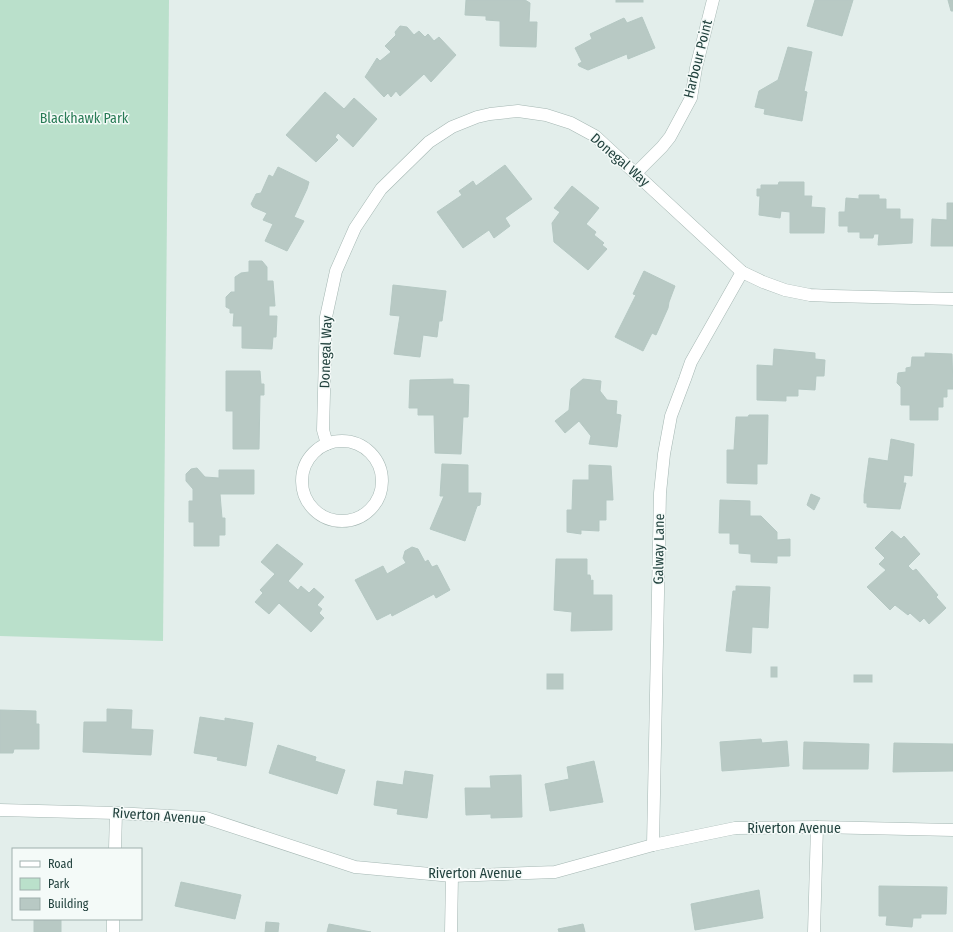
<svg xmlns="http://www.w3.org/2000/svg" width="953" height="932" viewBox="0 0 953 932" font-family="'Fira Sans Condensed',sans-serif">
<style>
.green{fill:#bae0cb}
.building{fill:#b8c9c4;stroke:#b5c8c3}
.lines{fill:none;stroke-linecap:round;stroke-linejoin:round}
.minor-casing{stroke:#a5b7b3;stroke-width:13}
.minor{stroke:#fff;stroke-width:12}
.labels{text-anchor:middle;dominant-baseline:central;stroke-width:3;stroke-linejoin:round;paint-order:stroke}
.street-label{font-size:14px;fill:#21413d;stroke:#f4faf8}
.park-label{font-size:14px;fill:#287b55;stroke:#f4faf8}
</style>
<rect width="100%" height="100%" fill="#e3eeeb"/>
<path class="green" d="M 0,0 L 169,0 L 163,641 L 0,636 Z"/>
<g class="building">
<path d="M 466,0 L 525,0 L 530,3 L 529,22 L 537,22 L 536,47 L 500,46 L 500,21 L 486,20 L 486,16 L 465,15 Z"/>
<rect x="616" y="0" width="27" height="2"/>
<path d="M 815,0 L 853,0 L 842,36 L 807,26 Z"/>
<path d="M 948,0 L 953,0 L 953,11 L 951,11 Z"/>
<path d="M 642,17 L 655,48 L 628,59 L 627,54 L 588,70 L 579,66 L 578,64 L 582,62 L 575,48 L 592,39 L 590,34 L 624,18 L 627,23 Z"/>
<path d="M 400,26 L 407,27 L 414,35 L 419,31 L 425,37 L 428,34 L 434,41 L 439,37 L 456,55 L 431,82 L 424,74 L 400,96 L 396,91 L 391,97 L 388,93 L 384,97 L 365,77 L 377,58 L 380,61 L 391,52 L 385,46 L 396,35 L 395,32 Z"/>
<path d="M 788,47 L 812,52 L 804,91 L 807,92 L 802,121 L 764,114 L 765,109 L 755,107 L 759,91 L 778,80 Z"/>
<path d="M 325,92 L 344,109 L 354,98 L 377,119 L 353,147 L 338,133 L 335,137 L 338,140 L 316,162 L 286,135 Z"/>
<path d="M 505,165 L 532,199 L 505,218 L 510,226 L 494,238 L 489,230 L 463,248 L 437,212 L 462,195 L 459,191 L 473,181 L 476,186 Z"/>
<path d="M 278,167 L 309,182 L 307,189 L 294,217 L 304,221 L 287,251 L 265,241 L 273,224 L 263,220 L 267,213 L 253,207 L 251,204 L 256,194 L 261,193 L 269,175 L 273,177 Z"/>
<path d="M 779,182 L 804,182 L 804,196 L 812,196 L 811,207 L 825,208 L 824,233 L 790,233 L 790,212 L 781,211 L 780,218 L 759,215 L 760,196 L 757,196 L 757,189 L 761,189 L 761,185 L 778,185 Z"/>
<path d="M 572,186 L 599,208 L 586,224 L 596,232 L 594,235 L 604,243 L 602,245 L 607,249 L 588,270 L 554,242 L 552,223 L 560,212 L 554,208 Z"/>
<path d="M 859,195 L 879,195 L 879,199 L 886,199 L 886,209 L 900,209 L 900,219 L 913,219 L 912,243 L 878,245 L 879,234 L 874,234 L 873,238 L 860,238 L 860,232 L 848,232 L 848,226 L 839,226 L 839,212 L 845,212 L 846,198 L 859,199 Z"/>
<path d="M 947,203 L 953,203 L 953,246 L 931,246 L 932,219 L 947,220 Z"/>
<path d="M 249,261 L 262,261 L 267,267 L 267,281 L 273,281 L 275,306 L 269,306 L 269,316 L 277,316 L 276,337 L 273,337 L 272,349 L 242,348 L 242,326 L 233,326 L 234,313 L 230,313 L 230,309 L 226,307 L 226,297 L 231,292 L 235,292 L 235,277 L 241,273 L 249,272 Z"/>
<path d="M 644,271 L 675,286 L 669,302 L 668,308 L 656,335 L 652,333 L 643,351 L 615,337 L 636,295 L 633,294 Z"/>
<path d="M 393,285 L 446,291 L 442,321 L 439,321 L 437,337 L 423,335 L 420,357 L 394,354 L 400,316 L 390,315 Z"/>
<path d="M 774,349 L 815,353 L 815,359 L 825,360 L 824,376 L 816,376 L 815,390 L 798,389 L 798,396 L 786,396 L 786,401 L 757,400 L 757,365 L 773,366 Z"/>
<path d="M 925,353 L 952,354 L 953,389 L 947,389 L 947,397 L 943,397 L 943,407 L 938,407 L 938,420 L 910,420 L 910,405 L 901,405 L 901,387 L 897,383 L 898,373 L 906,372 L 906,368 L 911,367 L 912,357 L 925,357 Z"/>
<path d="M 226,371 L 260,371 L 261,384 L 264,384 L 264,395 L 260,395 L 259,449 L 233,449 L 233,411 L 226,411 Z"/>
<path d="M 453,379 L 453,384 L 469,385 L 468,417 L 463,417 L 461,454 L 435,453 L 434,415 L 418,415 L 418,408 L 409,408 L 410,380 Z"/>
<path d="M 583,379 L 601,381 L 600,391 L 607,400 L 617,401 L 616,414 L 621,415 L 617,447 L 589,444 L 591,436 L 579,421 L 565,433 L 555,421 L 569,410 L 571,389 Z"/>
<path d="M 749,415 L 768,415 L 767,464 L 757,464 L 757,484 L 727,483 L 727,450 L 734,450 L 736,417 L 748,417 Z"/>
<path d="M 891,439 L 914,444 L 912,476 L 904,475 L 903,483 L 906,483 L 900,509 L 867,507 L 867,503 L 864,503 L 864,495 L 869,458 L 888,461 Z"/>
<path d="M 442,464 L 468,465 L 468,493 L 481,493 L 480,505 L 477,506 L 465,541 L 430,529 L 444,496 L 440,496 Z"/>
<path d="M 589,465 L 611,466 L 613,500 L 606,500 L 606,520 L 599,520 L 599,531 L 581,530 L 581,534 L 567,532 L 567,510 L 572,510 L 573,480 L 589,480 Z"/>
<path d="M 197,468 L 205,477 L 219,478 L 219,470 L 254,470 L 254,494 L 220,494 L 222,518 L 225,518 L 225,535 L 219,535 L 219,546 L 194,546 L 194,522 L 189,522 L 189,501 L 193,501 L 193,489 L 186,481 L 186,474 L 191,469 Z"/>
<path d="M 811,494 L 820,498 L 814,510 L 807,505 Z"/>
<path d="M 720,500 L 750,501 L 750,516 L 761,516 L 777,532 L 777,540 L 790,539 L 790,556 L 777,556 L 777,563 L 751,562 L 751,554 L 739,553 L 739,544 L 730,544 L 730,533 L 719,533 Z"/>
<path d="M 892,531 L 901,539 L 904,536 L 920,554 L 908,566 L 913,571 L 916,569 L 938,595 L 936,597 L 946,608 L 929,624 L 924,618 L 920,622 L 910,613 L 908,615 L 895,605 L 890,610 L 867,587 L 886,570 L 879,564 L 885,558 L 875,548 Z"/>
<path d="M 277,544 L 303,564 L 288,581 L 298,590 L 301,586 L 309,593 L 314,588 L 324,597 L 317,605 L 322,609 L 319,613 L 324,618 L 311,632 L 279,603 L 269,614 L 255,602 L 263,593 L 260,590 L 275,574 L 261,562 Z"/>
<path d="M 412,547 L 418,549 L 425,562 L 428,560 L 432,567 L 437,565 L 450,590 L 436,598 L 434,594 L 392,616 L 391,613 L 377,620 L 355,580 L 383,566 L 387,574 L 406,563 L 403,558 L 405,551 Z"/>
<path d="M 556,559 L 587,559 L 587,575 L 590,575 L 591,581 L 593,580 L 593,595 L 612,595 L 612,630 L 571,631 L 572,612 L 554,610 Z"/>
<path d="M 736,586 L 770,587 L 768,628 L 752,627 L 751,653 L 726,651 L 733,591 L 736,591 Z"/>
<rect x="771" y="667" width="6" height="10"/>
<rect x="547" y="674" width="16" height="15"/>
<rect x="854" y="675" width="18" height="7"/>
<path d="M 107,709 L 132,710 L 131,729 L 153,730 L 151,755 L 83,752 L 84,722 L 107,722 Z"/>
<path d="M 0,710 L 36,711 L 36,724 L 39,724 L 39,749 L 14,749 L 13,753 L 0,753 Z"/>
<path d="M 200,717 L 225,721 L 225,718 L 253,723 L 246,766 L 217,760 L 218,757 L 194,753 Z"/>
<path d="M 761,739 L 762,743 L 787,741 L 789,766 L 722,771 L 720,742 Z"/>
<path d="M 804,742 L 869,744 L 868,769 L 803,769 Z"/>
<path d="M 894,743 L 953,744 L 953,771 L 893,772 Z"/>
<path d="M 278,745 L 316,757 L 315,761 L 345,770 L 337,794 L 269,773 Z"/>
<path d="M 594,761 L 603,802 L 550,811 L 545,784 L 569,779 L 567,767 Z"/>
<path d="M 405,771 L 433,775 L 427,818 L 397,814 L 398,809 L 374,805 L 377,781 L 403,785 Z"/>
<path d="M 521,775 L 522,817 L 491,818 L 491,814 L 466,815 L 465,788 L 491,788 L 490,776 Z"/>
<path d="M 181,882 L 241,895 L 235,919 L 175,906 Z"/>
<path d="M 879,886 L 947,887 L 946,914 L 921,914 L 921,918 L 913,918 L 912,927 L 886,925 L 887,916 L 879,916 Z"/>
<path d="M 759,890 L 763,918 L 695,930 L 691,904 Z"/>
<rect x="34" y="919" width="27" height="13"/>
<path d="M 266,922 L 279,923 L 278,932 L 265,932 Z"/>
<path d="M 329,924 L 371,932 L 327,932 Z"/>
<path d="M 583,924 L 585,932 L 559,932 L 558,929 Z"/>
</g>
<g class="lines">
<g class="minor-casing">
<g id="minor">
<path d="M 636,173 L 662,147 L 670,137 L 691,98 L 696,68 L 713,0"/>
<circle cx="342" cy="481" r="40"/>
<path d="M 327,444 L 323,430 L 326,317 L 336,271 L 355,228 L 381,189 L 429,142 L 452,127 L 477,117 L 490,114 L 518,111 L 546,115 L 571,123 L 595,136 L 742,272 L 763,282 L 785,290 L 810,295 L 833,296 L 953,299"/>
<path d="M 0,810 L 116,813 L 206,818 L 355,867 L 452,876 L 555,872 L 653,845 L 735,828 L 817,827 L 953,830"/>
<path d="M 653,845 L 660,493 L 664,454 L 671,416 L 685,379 L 691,362 L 742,272"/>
<path d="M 115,849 L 116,813"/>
<path d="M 113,932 L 113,919"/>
<path d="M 451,932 L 452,876"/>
<path d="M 814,932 L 817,827"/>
</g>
</g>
<use href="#minor" class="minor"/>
</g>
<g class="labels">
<g class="street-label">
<text transform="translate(698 59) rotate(-76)">Harbour Point</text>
<text transform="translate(620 160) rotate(41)">Donegal Way</text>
<text transform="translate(326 352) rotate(-88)">Donegal Way</text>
<text transform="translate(659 549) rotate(-89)">Galway Lane</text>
<text transform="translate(159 816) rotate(4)">Riverton Avenue</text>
<text x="794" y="828">Riverton Avenue</text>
<text x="475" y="873">Riverton Avenue</text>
</g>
<g class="park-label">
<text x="84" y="118">Blackhawk Park</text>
</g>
</g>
<rect x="12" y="848" width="130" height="72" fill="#f4faf8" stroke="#a0b0ad"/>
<rect x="20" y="861" width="20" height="6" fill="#ffffff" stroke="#a0b0ad"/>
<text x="48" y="868" font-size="12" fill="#21413d">Road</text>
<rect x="20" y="878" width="20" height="12" fill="#bae0cb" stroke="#a0b0ad"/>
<text x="48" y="888" font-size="12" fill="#21413d">Park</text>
<rect x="20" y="898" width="20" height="12" fill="#b8c9c4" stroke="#a0b0ad"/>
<text x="48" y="908" font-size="12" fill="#21413d">Building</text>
</svg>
